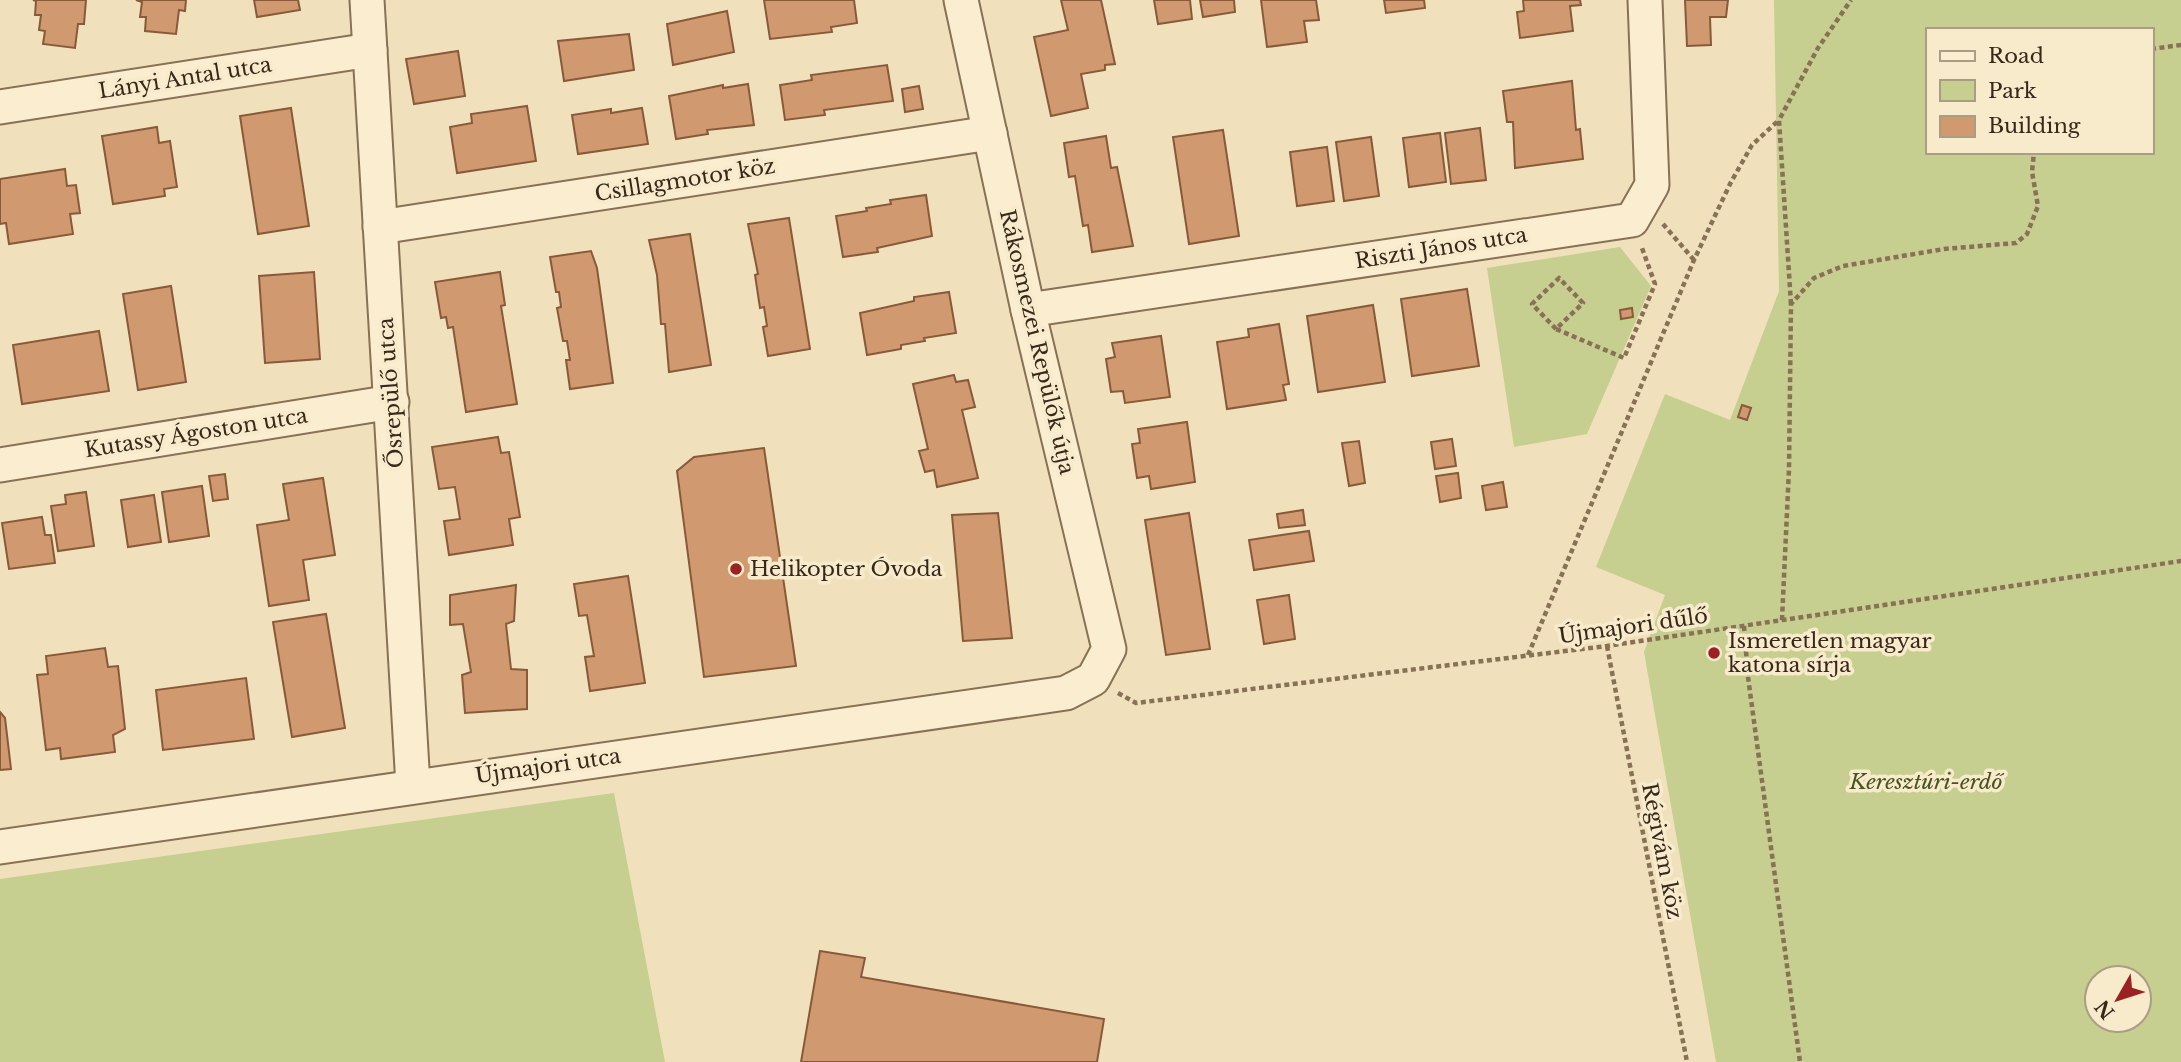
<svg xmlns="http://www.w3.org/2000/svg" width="2181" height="1062" viewBox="0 0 2181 1062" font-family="'Libre Baskerville',serif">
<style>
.green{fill:#c6ce90;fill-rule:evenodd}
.building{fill:#d09970;stroke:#885a3a;stroke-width:2}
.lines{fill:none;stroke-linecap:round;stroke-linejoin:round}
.minor-casing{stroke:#887155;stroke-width:37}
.path{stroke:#887155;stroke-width:4.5;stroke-dasharray:5 3.5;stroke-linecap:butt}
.minor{stroke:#fbeed0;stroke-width:33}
.poi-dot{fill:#9a2222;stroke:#f7ebcc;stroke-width:2.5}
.labels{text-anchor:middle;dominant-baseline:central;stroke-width:7;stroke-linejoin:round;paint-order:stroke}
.street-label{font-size:21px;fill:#36281b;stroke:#f7ebcc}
.poi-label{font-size:21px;fill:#36281b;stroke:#f7ebcc;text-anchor:start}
.park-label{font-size:21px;font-style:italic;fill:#465420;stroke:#f7ebcc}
</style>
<rect width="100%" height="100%" fill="#f0e1bc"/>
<g class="green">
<path d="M 1774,0 L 2181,0 L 2181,1062 L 1716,1062 L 1644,652 L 1665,595 L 1596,567 L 1665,394 L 1730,420 L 1779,291 ZM 1927,30 L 2151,30 L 2151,152 L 1927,152 ZM 2097,978 L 2139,978 L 2139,1020 L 2097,1020 Z"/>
<path d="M 1620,247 L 1651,286 L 1587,434 L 1514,447 L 1487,268 Z"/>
<path d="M 614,793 L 665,1062 L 0,1062 L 0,879 Z"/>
</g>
<g class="building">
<path d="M 86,0 L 84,24 L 78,24 L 75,48 L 43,44 L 45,31 L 39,30 L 41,15 L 35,15 L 36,1 L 33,0 Z"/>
<path d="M 186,0 L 185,11 L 179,10 L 176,34 L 145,31 L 146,17 L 140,17 L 142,2 L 136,0 Z"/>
<path d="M 254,0 L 298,0 L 300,10 L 257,17 Z"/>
<path d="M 764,0 L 854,0 L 857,23 L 831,27 L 832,32 L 770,39 Z"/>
<path d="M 1061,0 L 1101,0 L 1115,64 L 1105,65 L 1105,70 L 1081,74 L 1088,108 L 1051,116 L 1034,37 L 1068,30 Z"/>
<path d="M 1154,0 L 1190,0 L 1192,19 L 1158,24 Z"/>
<path d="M 1200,0 L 1234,0 L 1235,12 L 1203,17 Z"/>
<path d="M 1261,0 L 1316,0 L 1319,20 L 1304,21 L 1307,42 L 1267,47 Z"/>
<path d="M 1384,0 L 1424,0 L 1425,8 L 1386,13 Z"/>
<path d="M 1523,0 L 1580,0 L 1581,5 L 1570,6 L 1573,31 L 1520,38 L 1517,12 L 1524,11 Z"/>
<path d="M 1685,0 L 1728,0 L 1726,17 L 1710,17 L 1711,45 L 1687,46 Z"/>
<path d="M 727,11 L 734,52 L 673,65 L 667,24 Z"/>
<path d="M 629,34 L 634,70 L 564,81 L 558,41 Z"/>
<path d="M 458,51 L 465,96 L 414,104 L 406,59 Z"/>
<path d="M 887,65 L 893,101 L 824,110 L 825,115 L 785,120 L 780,85 L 812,80 L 811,75 Z"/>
<path d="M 1572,81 L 1576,130 L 1580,129 L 1583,159 L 1515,168 L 1513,122 L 1507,122 L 1503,91 Z"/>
<path d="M 748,84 L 754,125 L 707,130 L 708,134 L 676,139 L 669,96 L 723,85 L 723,88 Z"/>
<path d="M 919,86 L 923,109 L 905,112 L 902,89 Z"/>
<path d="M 527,106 L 536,161 L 457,173 L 450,127 L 472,123 L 471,114 Z"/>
<path d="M 291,108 L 309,226 L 258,234 L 240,116 Z"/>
<path d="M 642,108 L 648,144 L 578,154 L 572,115 L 611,109 L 611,113 Z"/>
<path d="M 157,127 L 159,143 L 170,141 L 177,187 L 164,189 L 165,196 L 113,204 L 102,136 Z"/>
<path d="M 1480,128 L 1486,180 L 1451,184 L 1445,133 Z"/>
<path d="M 1223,130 L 1239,236 L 1189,244 L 1173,137 Z"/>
<path d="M 1440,133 L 1446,182 L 1409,187 L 1403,138 Z"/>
<path d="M 1106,136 L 1111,168 L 1117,167 L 1133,246 L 1092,252 L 1088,225 L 1083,226 L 1075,176 L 1069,177 L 1064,143 Z"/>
<path d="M 1371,137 L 1379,196 L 1344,201 L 1336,142 Z"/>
<path d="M 1327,147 L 1334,201 L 1297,206 L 1290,152 Z"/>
<path d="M 65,169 L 67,186 L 76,185 L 80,213 L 70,214 L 73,234 L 9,244 L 6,223 L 0,224 L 0,179 Z"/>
<path d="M 926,195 L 932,236 L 877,248 L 878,252 L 843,257 L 836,216 L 867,211 L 866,208 L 891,204 L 890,200 Z"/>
<path d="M 789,218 L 810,349 L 768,356 L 763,327 L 767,326 L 764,307 L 760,308 L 755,275 L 758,274 L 748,224 Z"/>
<path d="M 690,234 L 711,365 L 669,372 L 665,324 L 661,324 L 657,275 L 649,240 Z"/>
<path d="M 591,251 L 597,268 L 613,383 L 570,389 L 566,360 L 570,360 L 567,341 L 563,341 L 557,308 L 561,307 L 559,292 L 556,292 L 550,257 Z"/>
<path d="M 314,272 L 320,359 L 265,363 L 259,276 Z"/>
<path d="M 500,272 L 505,305 L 501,306 L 517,404 L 466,412 L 453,327 L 448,328 L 446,317 L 441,318 L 435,282 Z"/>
<path d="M 171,286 L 186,382 L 138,390 L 123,294 Z"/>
<path d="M 1467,289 L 1479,366 L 1412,376 L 1401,299 Z"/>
<path d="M 949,292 L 956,333 L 924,338 L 925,341 L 901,345 L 901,349 L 867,355 L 860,313 L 914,301 L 914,297 Z"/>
<path d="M 1373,305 L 1385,382 L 1318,392 L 1307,316 Z"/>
<path d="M 1632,308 L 1633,317 L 1621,319 L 1620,310 Z"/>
<path d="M 1279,324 L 1289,384 L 1283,385 L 1286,400 L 1227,409 L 1217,342 L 1249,337 L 1248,329 Z"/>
<path d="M 99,331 L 109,391 L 22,404 L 13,345 Z"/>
<path d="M 1161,336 L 1170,397 L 1125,403 L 1123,391 L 1111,392 L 1106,359 L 1115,357 L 1112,343 Z"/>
<path d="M 954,375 L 956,382 L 968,380 L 975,407 L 962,410 L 978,478 L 937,487 L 934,470 L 925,472 L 919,451 L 928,449 L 913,384 Z"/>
<path d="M 1742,405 L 1751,408 L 1747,420 L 1738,417 Z"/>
<path d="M 1187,422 L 1195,482 L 1151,489 L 1149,476 L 1137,478 L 1132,444 L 1140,443 L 1138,429 Z"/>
<path d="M 498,437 L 501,453 L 509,452 L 520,517 L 509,519 L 513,545 L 449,555 L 444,521 L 460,519 L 455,487 L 439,489 L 432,447 Z"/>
<path d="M 1452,439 L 1456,466 L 1435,469 L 1431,442 Z"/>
<path d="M 1359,441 L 1365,483 L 1349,486 L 1342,443 Z"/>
<path d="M 764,448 L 796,666 L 704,677 L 677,471 L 694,457 Z"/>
<path d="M 1458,473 L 1461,498 L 1440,502 L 1436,476 Z"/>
<path d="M 225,474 L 228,499 L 213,501 L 209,476 Z"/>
<path d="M 323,478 L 335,555 L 303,560 L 309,600 L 269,606 L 257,525 L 289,520 L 283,484 Z"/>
<path d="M 1503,482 L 1507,507 L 1486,510 L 1482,486 Z"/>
<path d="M 202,486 L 209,536 L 169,542 L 162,492 Z"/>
<path d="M 86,492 L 94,546 L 58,551 L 51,506 L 66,504 L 65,495 Z"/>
<path d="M 154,495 L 161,542 L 128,547 L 121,500 Z"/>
<path d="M 1303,510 L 1305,525 L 1279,528 L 1277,514 Z"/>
<path d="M 998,513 L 1012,638 L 963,641 L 952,515 Z"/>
<path d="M 1189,513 L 1210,649 L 1166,655 L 1145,520 Z"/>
<path d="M 42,517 L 45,535 L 51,535 L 55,563 L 9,569 L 2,523 Z"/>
<path d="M 1309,531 L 1314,561 L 1254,570 L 1249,540 Z"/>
<path d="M 628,576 L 645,683 L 590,691 L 585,657 L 594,656 L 587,615 L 579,616 L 574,584 Z"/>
<path d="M 516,585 L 514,621 L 506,624 L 511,669 L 527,670 L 527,709 L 465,713 L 462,675 L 471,672 L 463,624 L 450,625 L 450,595 Z"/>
<path d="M 1289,595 L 1295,639 L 1264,644 L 1257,600 Z"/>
<path d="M 326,614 L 345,728 L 292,737 L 273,622 Z"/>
<path d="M 105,648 L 108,667 L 118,666 L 125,729 L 113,735 L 115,752 L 61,759 L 60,748 L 46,750 L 37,675 L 48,674 L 46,656 Z"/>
<path d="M 246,678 L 254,739 L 163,750 L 156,690 Z"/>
<path d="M 0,712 L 5,718 L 11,769 L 0,770 Z"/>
<path d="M 820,951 L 865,958 L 861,977 L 1104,1019 L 1097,1062 L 801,1062 Z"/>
</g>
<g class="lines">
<g class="minor-casing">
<g id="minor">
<path d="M 367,0 L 413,786"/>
<path d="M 0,107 L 370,50"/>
<path d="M 380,227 L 990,133"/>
<path d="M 1028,310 L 1632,220 L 1652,185 L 1645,0"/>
<path d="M 0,465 L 392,402"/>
<path d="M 0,847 L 1066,693 L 1093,679 L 1109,649 L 1028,310 L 961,0"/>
</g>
</g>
<g class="path">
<path d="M 2151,49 L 2181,45"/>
<path d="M 1663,224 L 1694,260"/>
<path d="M 1791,304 L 1779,120 L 1818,48 L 1851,0"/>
<path d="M 1556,329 L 1532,304 L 1559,278 L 1583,303 L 1556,329 L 1624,358 L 1655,284 L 1642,248"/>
<path d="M 1782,620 L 1789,469 L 1791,304 L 1814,278 L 1843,266 L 1944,249 L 2016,243 L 2027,234 L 2038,206 L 2032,172 L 2034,152"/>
<path d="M 1744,626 L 1748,677 L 1800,1062"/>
<path d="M 1607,646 L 1687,1062"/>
<path d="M 1528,655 L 1694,260 L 1731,182 L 1752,145 L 1779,120"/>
<path d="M 1118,693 L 1136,703 L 1607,646 L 2181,561"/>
</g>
<use href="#minor" class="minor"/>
</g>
<g class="poi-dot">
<circle cx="736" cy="569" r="7"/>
<circle cx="1714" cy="653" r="7"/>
</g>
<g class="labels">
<g class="street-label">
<text transform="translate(185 78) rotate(-9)">Lányi Antal utca</text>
<text transform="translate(685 180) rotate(-9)">Csillagmotor köz</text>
<text transform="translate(1441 248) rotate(-9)">Riszti János utca</text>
<text transform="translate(1037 342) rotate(77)">Rákosmezei Repülők útja</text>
<text transform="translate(391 393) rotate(-94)">Ősrepülő utca</text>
<text transform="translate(196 433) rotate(-9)">Kutassy Ágoston utca</text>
<text transform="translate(1633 626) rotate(-8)">Újmajori dűlő</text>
<text transform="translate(548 766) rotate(-8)">Újmajori utca</text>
<text transform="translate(1662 851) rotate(79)">Régivám köz</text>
</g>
<g class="poi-label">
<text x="750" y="569">Helikopter Óvoda</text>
<text x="1728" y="641">Ismeretlen magyar<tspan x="1728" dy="24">katona sírja</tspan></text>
</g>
<g class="park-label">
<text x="1926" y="782">Keresztúri-erdő</text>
</g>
</g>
<rect x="1926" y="28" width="228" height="126" fill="#f7ebcc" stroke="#aa9d85" stroke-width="2"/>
<rect x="1940" y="51" width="35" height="10" fill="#fbeed0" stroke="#aa9d85" stroke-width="2"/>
<text x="1988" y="63" font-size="21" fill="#36281b">Road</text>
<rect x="1940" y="80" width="35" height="21" fill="#c6ce90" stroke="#aa9d85" stroke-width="2"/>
<text x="1988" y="98" font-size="21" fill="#36281b">Park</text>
<rect x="1940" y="116" width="35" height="21" fill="#d09970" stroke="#aa9d85" stroke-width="2"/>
<text x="1988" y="133" font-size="21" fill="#36281b">Building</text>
<g transform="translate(2118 999) rotate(231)"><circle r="33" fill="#f7ebcc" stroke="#aa9d85" stroke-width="2"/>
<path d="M0-5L12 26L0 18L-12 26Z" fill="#9a2222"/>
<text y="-10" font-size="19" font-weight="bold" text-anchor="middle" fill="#36281b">N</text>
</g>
</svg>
